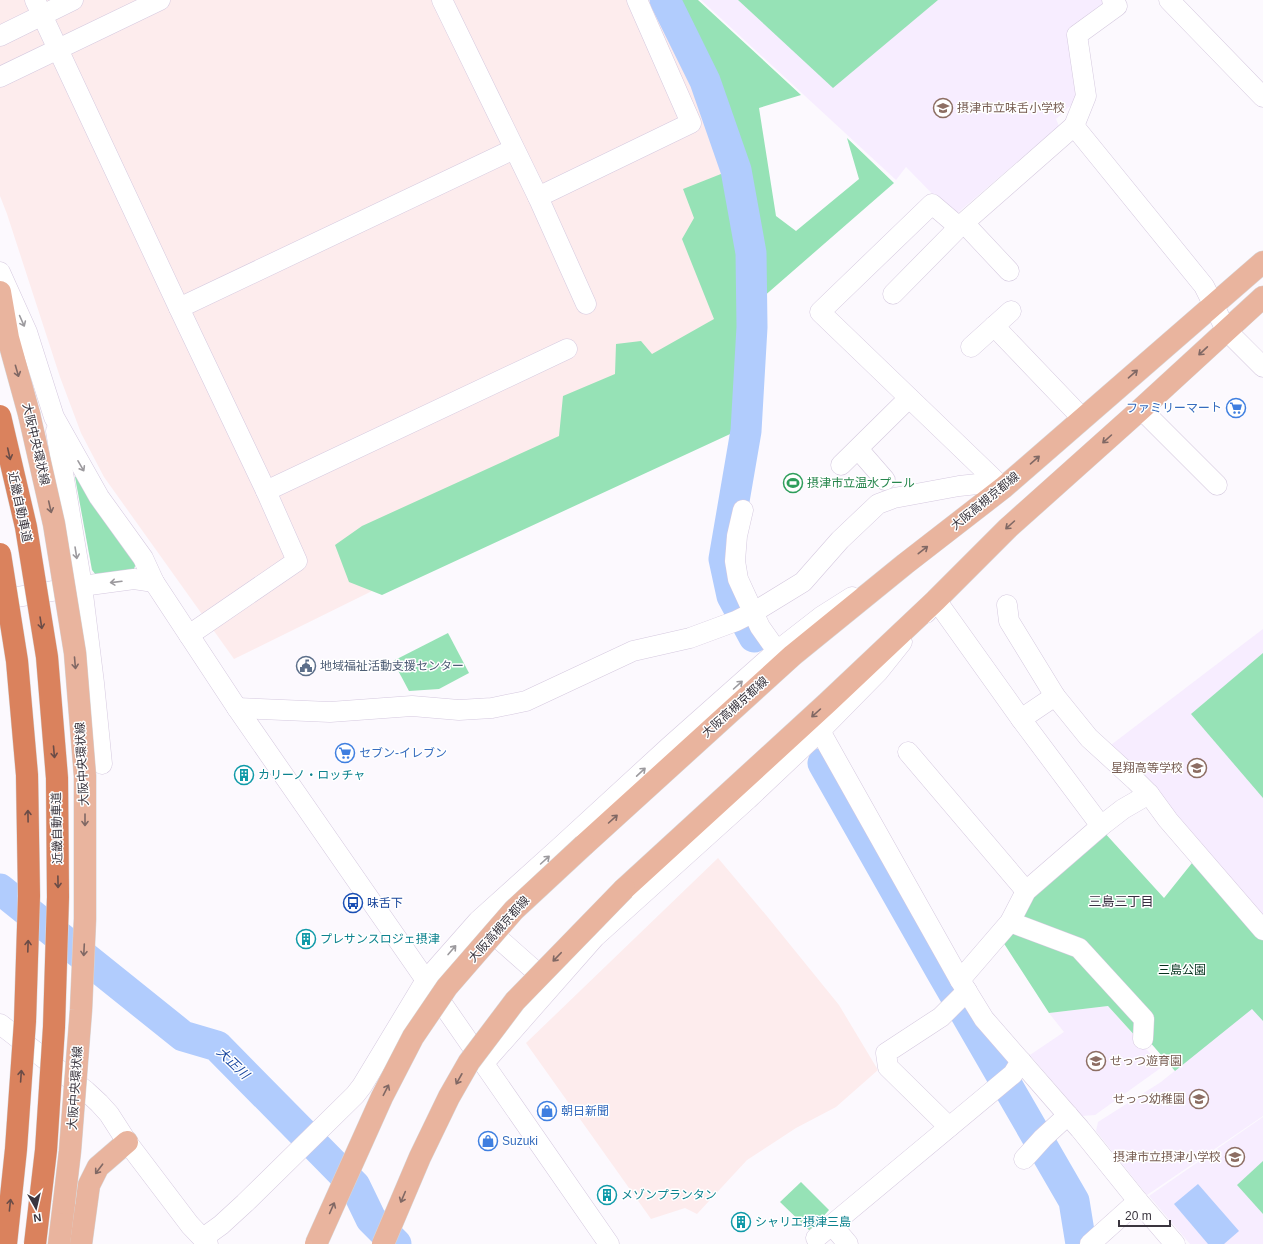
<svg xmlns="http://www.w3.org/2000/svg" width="1263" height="1244" viewBox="0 0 1263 1244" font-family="Helvetica,'Noto Sans JP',sans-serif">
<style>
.built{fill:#f7edff}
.industrial{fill:#fdeced}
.green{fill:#96e2b6}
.water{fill:#b1ccfd}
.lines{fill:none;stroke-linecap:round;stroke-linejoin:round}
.river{stroke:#b1ccfd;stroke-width:31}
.minor-casing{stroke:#d5c9df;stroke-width:21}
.major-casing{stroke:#d8d7d8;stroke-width:23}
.minor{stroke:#fff;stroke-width:20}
.major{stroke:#e9b49e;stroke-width:22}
.major-bridge-casing{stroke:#d8d7d8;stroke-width:23;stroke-linecap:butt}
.highway-bridge-casing{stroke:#d8d7d8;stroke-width:23;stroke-linecap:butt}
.major-bridge{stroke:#e9b49e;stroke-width:22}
.highway-bridge{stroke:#da825d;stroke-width:22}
.oneway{stroke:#9c9a9e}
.oneway2{stroke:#806864}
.oneway3{stroke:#6a4c47}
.labels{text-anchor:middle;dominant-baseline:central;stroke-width:3;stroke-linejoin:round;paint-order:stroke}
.education-label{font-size:12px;fill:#785e54;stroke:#fff;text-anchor:end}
.shop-label{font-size:12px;fill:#366cbe;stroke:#fff;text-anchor:start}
.street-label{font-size:12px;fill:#3a353e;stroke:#fff}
.leisure-label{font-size:12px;fill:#27864d;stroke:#fff;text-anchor:start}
.service-label{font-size:12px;fill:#4e5e75;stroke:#fff;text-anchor:start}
.culture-label{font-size:12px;fill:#0d838f;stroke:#fff;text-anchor:start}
.transit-label{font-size:12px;fill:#164399;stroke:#fff;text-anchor:start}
.park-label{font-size:12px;fill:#04321d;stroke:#fff}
.neighbourhood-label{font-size:13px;fill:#382f40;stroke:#fff}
.water-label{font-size:13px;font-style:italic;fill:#16459f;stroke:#fff}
</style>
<rect width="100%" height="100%" fill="#fcf9fe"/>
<g class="built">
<path d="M 701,0 L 1104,0 L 1107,5 L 1071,32 L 1079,98 L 1056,119 L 1059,126 L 954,216 L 906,167 L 896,180 Z"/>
<path d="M 1263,629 L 1263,923 L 1107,748 Z"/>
<path d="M 1108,1006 L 1162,1067 L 1095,1115 L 1082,1116 L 1030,1055 L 1064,1032 L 1049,1013 Z"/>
<path d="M 1252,1008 L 1263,1021 L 1263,1116 L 1147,1195 L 1096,1131 L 1098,1122 L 1161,1082 Z"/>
<path d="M 1263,1117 L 1263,1244 L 1190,1244 L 1149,1196 Z"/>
</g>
<g class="industrial">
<path d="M 0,0 L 649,0 L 697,99 L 720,165 L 740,313 L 725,417 L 234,659 L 104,477 L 81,433 L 60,377 L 7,214 L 0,196 Z"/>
<path d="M 718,858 L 766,915 L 839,1005 L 878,1070 L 836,1107 L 796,1128 L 747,1160 L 697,1214 L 685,1208 L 651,1219 L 526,1043 Z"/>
</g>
<g class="green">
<path d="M 670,0 L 698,0 L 801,95 L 759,108 L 776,216 L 796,231 L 859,179 L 847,138 L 894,183 L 762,298 L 740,166 L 709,79 Z"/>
<path d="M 738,0 L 938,0 L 833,88 Z"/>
<path d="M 726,172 L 742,252 L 745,327 L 741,429 L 382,595 L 349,582 L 335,545 L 362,526 L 559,436 L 563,396 L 615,374 L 616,344 L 641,341 L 652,354 L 714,319 L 682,239 L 694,218 L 683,189 Z"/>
<path d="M 78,476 L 136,563 L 134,569 L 96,575 L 92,570 L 75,477 Z"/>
<path d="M 448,633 L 469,673 L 439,689 L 409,691 L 393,661 Z"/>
<path d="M 1263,653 L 1263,798 L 1191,714 Z"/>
<path d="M 1103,831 L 1164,898 L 1196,858 L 1263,935 L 1263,1021 L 1252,1009 L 1175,1071 L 1142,1033 L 1137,1038 L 1108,1006 L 1049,1013 L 1003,942 L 1035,894 Z"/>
<path d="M 1263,1161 L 1263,1214 L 1237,1185 Z"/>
<path d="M 801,1182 L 829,1210 L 810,1231 L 780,1202 Z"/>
</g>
<path class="water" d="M 1198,1184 L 1239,1231 L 1224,1244 L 1208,1244 L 1174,1204 Z"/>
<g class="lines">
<g class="river">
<path d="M 665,0 L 705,81 L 736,170 L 751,253 L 752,327 L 746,431 L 724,559 L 732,596 L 754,637"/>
<path d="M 823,763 L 941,971 L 1074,1201 L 1081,1244"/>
<path d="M 0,889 L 183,1036 L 217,1046 L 355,1186 L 371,1219 L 396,1244"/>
</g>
<g class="minor-casing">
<g id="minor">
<path d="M 35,0 L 179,308 L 266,491 L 297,561 L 189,635"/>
<path d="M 442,0 L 538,197 L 691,123 L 637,0"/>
<path d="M 1169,0 L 1263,97"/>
<path d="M 0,36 L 73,0"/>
<path d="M 0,77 L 160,0"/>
<path d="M 1074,126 L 1086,96 L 1077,35 L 1117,6 L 1112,0"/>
<path d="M 538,197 L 586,304"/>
<path d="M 964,223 L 1009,271"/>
<path d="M 0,272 L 27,332 L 54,417 L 99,497 L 143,558 L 154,582 L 237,708 L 609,1244"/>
<path d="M 893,294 L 959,227"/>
<path d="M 179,308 L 514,149"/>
<path d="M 994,326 L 1082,418"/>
<path d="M 971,347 L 1011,311"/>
<path d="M 1141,409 L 1217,485"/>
<path d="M 56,431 L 82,586 L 94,683 L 102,764"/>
<path d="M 858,449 L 885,480"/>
<path d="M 841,465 L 909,398"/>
<path d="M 1003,488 L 820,312 L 932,204 L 959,227 L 1074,126 L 1204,286 L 1226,330 L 1263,367"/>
<path d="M 266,491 L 567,349"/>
<path d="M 743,510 L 737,536 L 735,561 L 738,579 L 760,627 L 777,651"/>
<path d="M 0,600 L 82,586 L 134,579 L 154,582"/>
<path d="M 1007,605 L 1009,621 L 1055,696 L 1089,738 L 1135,780 L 1149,794 L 1168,820 L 1263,930"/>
<path d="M 926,613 L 936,600 L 1021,719 L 1101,826"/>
<path d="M 237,708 L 330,712 L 412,706 L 459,710 L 492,708 L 526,701 L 633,651 L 690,638 L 736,621 L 754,612 L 803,582 L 840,540 L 878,504 L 894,498 L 959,486 L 996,482"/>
<path d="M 1021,719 L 1055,696"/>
<path d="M 820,731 L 960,980 L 984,1019 L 1080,1129 L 1138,1201 L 1175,1244"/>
<path d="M 908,752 L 1026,891"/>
<path d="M 1010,922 L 1079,948 L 1144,1019 L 1143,1039"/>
<path d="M 481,923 L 551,985"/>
<path d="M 960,980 L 1010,922 L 1026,891 L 1101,826 L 1123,809 L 1149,794"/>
<path d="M 0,1024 L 86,1091 L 99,1103 L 109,1114 L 127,1142 L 190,1225 L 208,1244"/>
<path d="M 484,1063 L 595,937 L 748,799 L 820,731 L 878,672 L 902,642"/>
<path d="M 949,1127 L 888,1067 L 886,1053 L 941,1017 L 967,991"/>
<path d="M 1024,1159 L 1043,1138 L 1068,1115"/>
<path d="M 832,1225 L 848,1244"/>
<path d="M 203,1238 L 221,1225 L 245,1203 L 355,1095 L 362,1086 L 426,980 L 478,921 L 559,848 L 670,746 L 777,651 L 822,616 L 852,597"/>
<path d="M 816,1238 L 1013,1074 L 1021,1061"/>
<path d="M 1090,1244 L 1138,1201"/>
</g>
</g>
<g class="major-casing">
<g id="major">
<path d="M 0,292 L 8,338 L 29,414"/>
<path d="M 584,845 L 793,655 L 905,564 L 1003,488 L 1263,262"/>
<path d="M 624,889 L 827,703 L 936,600 L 1008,528 L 1141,409 L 1263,297"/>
<path d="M 59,1244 L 64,1203"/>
<path d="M 81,1244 L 89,1185 L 98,1167 L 127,1142"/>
</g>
</g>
<use href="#minor" class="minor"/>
<use href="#major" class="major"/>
<g class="major-bridge-casing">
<g id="major-bridge">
<path d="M 29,414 L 54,524 L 75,653 L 85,776 L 85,919 L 81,1010 L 70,1151 L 64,1203"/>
<path d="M 316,1244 L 382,1097 L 413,1037 L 447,987 L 514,910 L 584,845"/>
<path d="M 383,1244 L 420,1157 L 449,1097 L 469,1062 L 515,1001 L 624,889"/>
</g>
</g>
<g class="highway-bridge-casing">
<g id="highway-bridge">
<path d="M 0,416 L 26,527 L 47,657 L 57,778 L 58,897 L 54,1027 L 46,1150 L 35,1244"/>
<path d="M 0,554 L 17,661 L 27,775 L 29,896 L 25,1021 L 16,1149 L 6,1244"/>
</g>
</g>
<use href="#major-bridge" class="major-bridge"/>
<use href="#highway-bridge" class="highway-bridge"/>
</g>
<defs><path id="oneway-shaft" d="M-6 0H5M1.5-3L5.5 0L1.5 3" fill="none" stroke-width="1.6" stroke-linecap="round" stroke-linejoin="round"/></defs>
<g class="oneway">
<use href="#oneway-shaft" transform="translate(22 321) rotate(66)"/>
<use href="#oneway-shaft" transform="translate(81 466) rotate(60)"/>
<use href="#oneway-shaft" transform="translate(76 553) rotate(81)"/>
<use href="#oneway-shaft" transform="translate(116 582) rotate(173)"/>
<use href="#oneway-shaft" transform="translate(738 685) rotate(-42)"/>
<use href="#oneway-shaft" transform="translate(641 772) rotate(-43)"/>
<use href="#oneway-shaft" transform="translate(545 860) rotate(-42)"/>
<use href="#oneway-shaft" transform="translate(452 950) rotate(-49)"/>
</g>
<g class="oneway2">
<use href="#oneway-shaft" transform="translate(1203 351) rotate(137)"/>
<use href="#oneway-shaft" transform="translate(17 371) rotate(74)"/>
<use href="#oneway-shaft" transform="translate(1133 374) rotate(-41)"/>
<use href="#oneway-shaft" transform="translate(1107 439) rotate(138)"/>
<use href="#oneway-shaft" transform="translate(1035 460) rotate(-41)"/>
<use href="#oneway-shaft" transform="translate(50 507) rotate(77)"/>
<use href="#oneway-shaft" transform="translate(1010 525) rotate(138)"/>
<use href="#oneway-shaft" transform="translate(923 550) rotate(-38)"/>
<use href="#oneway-shaft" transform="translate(75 663) rotate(85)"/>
<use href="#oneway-shaft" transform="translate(816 713) rotate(138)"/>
<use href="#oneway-shaft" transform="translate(613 819) rotate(-42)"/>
<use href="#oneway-shaft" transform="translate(85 820) rotate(90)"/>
<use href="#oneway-shaft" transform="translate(84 950) rotate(93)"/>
<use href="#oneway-shaft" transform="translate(557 957) rotate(134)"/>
<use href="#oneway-shaft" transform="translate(459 1079) rotate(119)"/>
<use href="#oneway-shaft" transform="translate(386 1090) rotate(-63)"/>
<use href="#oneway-shaft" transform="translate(99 1169) rotate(127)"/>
<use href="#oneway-shaft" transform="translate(403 1197) rotate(113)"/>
<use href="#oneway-shaft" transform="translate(332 1208) rotate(-66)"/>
</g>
<g class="oneway3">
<use href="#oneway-shaft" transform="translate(9 454) rotate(77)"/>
<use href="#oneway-shaft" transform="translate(41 623) rotate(81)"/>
<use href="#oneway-shaft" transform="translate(54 752) rotate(85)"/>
<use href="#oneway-shaft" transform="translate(28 816) rotate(-91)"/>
<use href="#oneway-shaft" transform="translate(58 882) rotate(89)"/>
<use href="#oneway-shaft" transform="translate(28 946) rotate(-88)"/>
<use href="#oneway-shaft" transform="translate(21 1076) rotate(-86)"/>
<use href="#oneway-shaft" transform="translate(10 1205) rotate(-84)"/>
</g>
<defs>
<g id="school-ring" transform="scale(1)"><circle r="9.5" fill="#fff" stroke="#8d6e63" stroke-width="1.5"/><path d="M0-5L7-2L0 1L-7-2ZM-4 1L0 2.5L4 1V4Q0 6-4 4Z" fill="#8d6e63"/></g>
<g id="supermarket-ring" transform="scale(1)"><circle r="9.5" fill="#fff" stroke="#3f7fe0" stroke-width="1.5"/><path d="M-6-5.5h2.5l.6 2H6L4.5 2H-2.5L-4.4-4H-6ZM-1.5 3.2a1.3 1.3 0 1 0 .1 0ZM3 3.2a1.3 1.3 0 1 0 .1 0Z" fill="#3f7fe0"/></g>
<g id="stadium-ring" transform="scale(1)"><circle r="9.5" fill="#fff" stroke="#2e9e5b" stroke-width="1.5"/><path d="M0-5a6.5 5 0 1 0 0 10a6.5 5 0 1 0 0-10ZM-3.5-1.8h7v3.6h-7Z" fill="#2e9e5b"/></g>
<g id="civic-ring" transform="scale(1)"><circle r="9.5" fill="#fff" stroke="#5c6f8a" stroke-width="1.5"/><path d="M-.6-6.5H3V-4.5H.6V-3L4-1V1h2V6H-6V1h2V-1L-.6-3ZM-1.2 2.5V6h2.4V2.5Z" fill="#5c6f8a"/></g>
<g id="building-ring" transform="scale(1)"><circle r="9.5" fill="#fff" stroke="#0f9aa8" stroke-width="1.5"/><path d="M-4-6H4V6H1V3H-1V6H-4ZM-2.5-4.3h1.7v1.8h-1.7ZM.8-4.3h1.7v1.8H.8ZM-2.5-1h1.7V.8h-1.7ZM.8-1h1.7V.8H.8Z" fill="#0f9aa8"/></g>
<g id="bus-ring" transform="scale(1)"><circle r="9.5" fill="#fff" stroke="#1a4fb4" stroke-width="1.5"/><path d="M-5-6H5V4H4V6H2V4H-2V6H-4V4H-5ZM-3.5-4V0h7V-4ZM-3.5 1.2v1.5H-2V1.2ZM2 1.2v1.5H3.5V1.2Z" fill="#1a4fb4"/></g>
<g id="shop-ring" transform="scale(1)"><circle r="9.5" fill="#fff" stroke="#3f7fe0" stroke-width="1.5"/><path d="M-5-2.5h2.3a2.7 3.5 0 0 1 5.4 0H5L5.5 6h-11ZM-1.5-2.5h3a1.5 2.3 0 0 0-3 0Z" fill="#3f7fe0"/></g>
</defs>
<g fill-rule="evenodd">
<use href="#school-ring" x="943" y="108"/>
<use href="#supermarket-ring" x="1236" y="408"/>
<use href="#stadium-ring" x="793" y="483"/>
<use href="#civic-ring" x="306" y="666"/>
<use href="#supermarket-ring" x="345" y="753"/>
<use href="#school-ring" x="1197" y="768"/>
<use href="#building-ring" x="244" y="775"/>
<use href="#bus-ring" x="353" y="903"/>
<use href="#building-ring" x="306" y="939"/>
<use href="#school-ring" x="1096" y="1061"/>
<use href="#school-ring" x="1199" y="1099"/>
<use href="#shop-ring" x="547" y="1111"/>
<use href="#shop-ring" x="488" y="1141"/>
<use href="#school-ring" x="1235" y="1157"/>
<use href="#building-ring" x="607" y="1195"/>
<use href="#building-ring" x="741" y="1222"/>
</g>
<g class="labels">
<g class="education-label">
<text x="957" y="108" text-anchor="start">摂津市立味舌小学校</text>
<text x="1183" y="768">星翔高等学校</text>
<text x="1110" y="1061" text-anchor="start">せっつ遊育園</text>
<text x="1185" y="1099">せっつ幼稚園</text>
<text x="1221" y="1157">摂津市立摂津小学校</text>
</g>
<g class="shop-label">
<text x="1222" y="408" text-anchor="end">ファミリーマート</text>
<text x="359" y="753">セブン-イレブン</text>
<text x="561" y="1111">朝日新聞</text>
<text x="502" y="1141">Suzuki</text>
</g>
<g class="street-label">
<text transform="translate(36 444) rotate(77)">大阪中央環状線</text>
<text transform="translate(985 501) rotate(-39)">大阪高槻京都線</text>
<text transform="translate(20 507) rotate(78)">近畿自動車道</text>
<text transform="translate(735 707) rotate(-42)">大阪高槻京都線</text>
<text transform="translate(82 764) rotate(-93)">大阪中央環状線</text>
<text transform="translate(57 828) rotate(-91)">近畿自動車道</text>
<text transform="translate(499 929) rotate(-48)">大阪高槻京都線</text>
<text transform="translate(75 1088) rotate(-86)">大阪中央環状線</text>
</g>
<g class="leisure-label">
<text x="807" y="483">摂津市立温水プール</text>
</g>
<g class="service-label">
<text x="320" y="666">地域福祉活動支援センター</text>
</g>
<g class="culture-label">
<text x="258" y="775">カリーノ・ロッチャ</text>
<text x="320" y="939">プレサンスロジェ摂津</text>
<text x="621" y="1195">メゾンプランタン</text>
<text x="755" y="1222">シャリエ摂津三島</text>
</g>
<g class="transit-label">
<text x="367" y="903">味舌下</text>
</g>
<g class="park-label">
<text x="1182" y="970">三島公園</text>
</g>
<g class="neighbourhood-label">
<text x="1121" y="901">三島三丁目</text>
</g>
<g class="water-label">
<text transform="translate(233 1063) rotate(44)">大正川</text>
</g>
</g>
<g transform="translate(36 1208) rotate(172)" stroke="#ffffff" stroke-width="3" paint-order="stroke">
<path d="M0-3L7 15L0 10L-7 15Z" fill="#3a353e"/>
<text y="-6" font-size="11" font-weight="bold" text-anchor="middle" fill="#3a353e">N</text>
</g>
<path d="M1119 1220v6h51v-6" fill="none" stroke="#3a353e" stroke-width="2"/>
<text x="1125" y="1220" font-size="12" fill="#3a353e" stroke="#ffffff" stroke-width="3" paint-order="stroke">20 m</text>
</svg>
